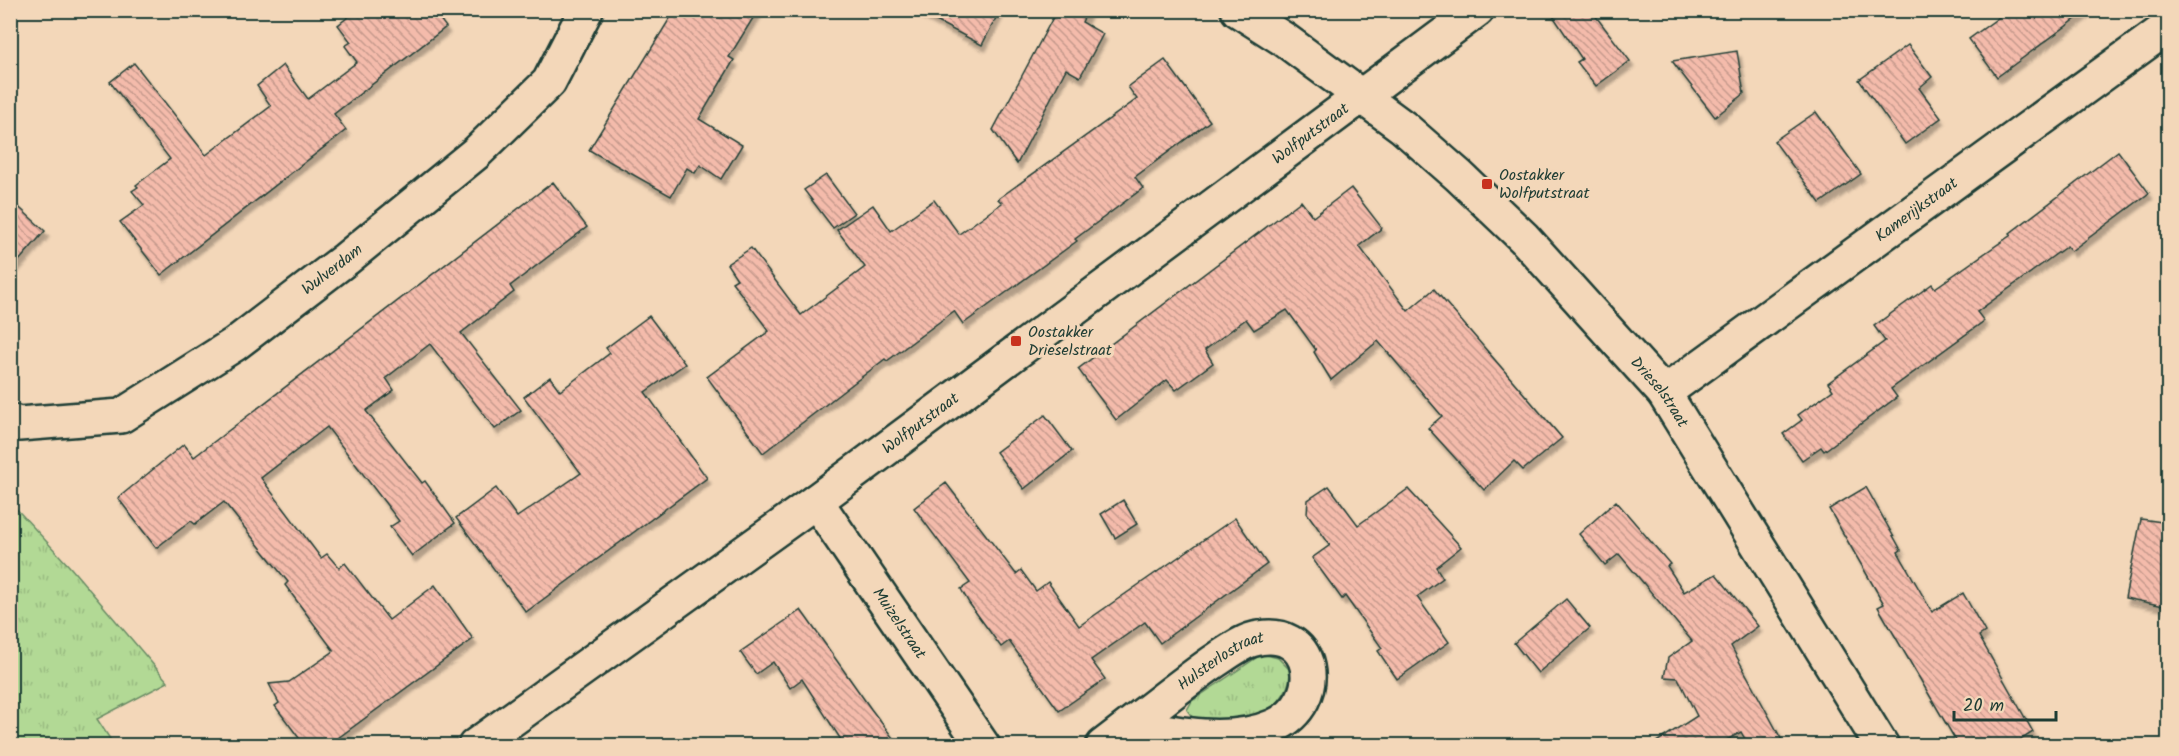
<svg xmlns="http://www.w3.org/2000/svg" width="2179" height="756" viewBox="0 0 2179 756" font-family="Kalam,sans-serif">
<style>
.grass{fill:url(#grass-tufts);stroke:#688b64;stroke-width:1.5}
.building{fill:url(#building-back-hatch);stroke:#1f3d34;stroke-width:1.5;filter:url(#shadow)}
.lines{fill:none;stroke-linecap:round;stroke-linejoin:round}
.minor-casing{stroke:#1f3d34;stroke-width:38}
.minor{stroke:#f3d7b9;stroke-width:33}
.poi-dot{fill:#c8321e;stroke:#f3d7b9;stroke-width:2}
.labels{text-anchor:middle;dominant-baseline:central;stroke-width:6;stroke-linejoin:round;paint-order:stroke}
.street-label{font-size:16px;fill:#1f3d34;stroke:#f3d7b9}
.poi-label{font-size:16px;fill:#1f3d34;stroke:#f3d7b9;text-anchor:start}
</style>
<defs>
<pattern id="grass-tufts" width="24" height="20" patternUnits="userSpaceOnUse" patternTransform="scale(1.5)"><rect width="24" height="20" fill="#b2d995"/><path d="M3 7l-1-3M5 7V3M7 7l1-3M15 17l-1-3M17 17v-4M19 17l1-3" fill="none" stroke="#99bb81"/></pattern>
<pattern id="building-back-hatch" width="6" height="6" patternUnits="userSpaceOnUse" patternTransform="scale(1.5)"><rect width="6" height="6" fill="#f4bbab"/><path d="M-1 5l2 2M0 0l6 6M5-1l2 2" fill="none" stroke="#c5998c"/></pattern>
<filter id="shadow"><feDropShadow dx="3.5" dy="6" stdDeviation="1.5" flood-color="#0004"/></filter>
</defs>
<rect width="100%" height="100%" fill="#f3d7b9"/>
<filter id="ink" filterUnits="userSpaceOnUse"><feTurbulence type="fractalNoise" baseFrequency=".0167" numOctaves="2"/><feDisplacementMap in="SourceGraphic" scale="12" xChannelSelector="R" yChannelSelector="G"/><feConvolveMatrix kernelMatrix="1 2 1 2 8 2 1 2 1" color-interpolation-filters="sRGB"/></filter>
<g filter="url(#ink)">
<g class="grass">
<path d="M 11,503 L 70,567 L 168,682 L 97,719 L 114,745 L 11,745 Z"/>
<path d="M 1262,654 L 1278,658 L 1289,669 C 1294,690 1271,713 1253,720 C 1242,725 1209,721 1195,721 L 1187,710 L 1192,701 Z"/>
</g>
<g class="building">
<path d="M 357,10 L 433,10 L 446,27 L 334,114 L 346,130 L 161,275 L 120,222 L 144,205 L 132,191 L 138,187 L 136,185 L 170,159 L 110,82 L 134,63 L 206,155 L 271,106 L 257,86 L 283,65 L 308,99 L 357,62 L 345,46 L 351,42 L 338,25 Z"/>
<path d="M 675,10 L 758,10 L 729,57 L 734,60 L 699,119 L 742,145 L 721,179 L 700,165 L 695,173 L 687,168 L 671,196 L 589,150 Z"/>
<path d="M 915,10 L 1000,10 L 982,45 Z"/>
<path d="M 1057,10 L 1088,10 L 1082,22 L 1103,34 L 1080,77 L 1066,69 L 1017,164 L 993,130 Z"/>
<path d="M 1549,10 L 1591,10 L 1630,61 L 1596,86 L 1577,62 L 1582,59 Z"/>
<path d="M 2009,10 L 2088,10 L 1997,77 L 1969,39 Z"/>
<path d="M 1908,45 L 1932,77 L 1919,88 L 1941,118 L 1905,144 L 1859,80 Z"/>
<path d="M 1737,51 L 1744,94 L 1715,117 L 1672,61 Z"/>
<path d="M 1165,60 L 1210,121 L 1135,177 L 1143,188 L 1075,239 L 1077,241 L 963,324 L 954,311 L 887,361 L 885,359 L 763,453 L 707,377 L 769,331 L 732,282 L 737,279 L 727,264 L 751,248 L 801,315 L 865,267 L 837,230 L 873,205 L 891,231 L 934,200 L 959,234 L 1002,203 L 998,199 L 1137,99 L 1128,87 Z"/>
<path d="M 1816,112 L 1861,174 L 1820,203 L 1774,141 Z"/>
<path d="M 2118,151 L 2149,193 L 2071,251 L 2067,246 L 1977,312 L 1984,321 L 1891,389 L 1897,397 L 1824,451 L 1821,447 L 1802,460 L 1783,434 L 1802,420 L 1798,415 L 1833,390 L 1828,383 L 1885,341 L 1874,326 L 1932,284 L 1935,288 L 2011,235 L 2010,233 Z"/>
<path d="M 826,175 L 854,213 L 833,228 L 804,190 Z"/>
<path d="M 553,182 L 587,227 L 510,286 L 514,292 L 461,333 L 521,410 L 495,429 L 430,344 L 386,378 L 394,390 L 366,411 L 422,483 L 425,481 L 455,523 L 412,556 L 390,527 L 399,521 L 327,427 L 261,478 L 321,558 L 327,554 L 339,568 L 345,563 L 389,620 L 435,585 L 473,639 L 327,746 L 305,746 L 275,706 L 279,703 L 269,684 L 289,682 L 334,651 L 285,585 L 288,582 L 224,502 L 195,524 L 191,521 L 156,548 L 118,498 L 184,444 L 194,457 Z"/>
<path d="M 1351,188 L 1382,228 L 1359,246 L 1408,311 L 1434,289 L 1562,438 L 1523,470 L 1514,461 L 1484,490 L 1428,428 L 1442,416 L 1378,341 L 1331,380 L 1314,352 L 1316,350 L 1287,310 L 1254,330 L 1246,319 L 1205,350 L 1213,363 L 1176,390 L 1167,380 L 1116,420 L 1078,369 L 1301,201 L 1313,217 Z"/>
<path d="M 10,199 L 45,231 L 10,271 Z"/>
<path d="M 649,316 L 685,364 L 645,392 L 707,478 L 526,612 L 456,518 L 496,488 L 517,517 L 581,473 L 524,397 L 550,377 L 560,391 L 610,353 L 606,348 Z"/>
<path d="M 1045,415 L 1072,451 L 1024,489 L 996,452 Z"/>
<path d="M 946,483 L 1016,574 L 1021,570 L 1036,591 L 1048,582 L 1079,626 L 1235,518 L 1267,564 L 1160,643 L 1145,622 L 1091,660 L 1105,679 L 1059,711 L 1009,641 L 1001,647 L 969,603 L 961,589 L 970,583 L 914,508 Z"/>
<path d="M 1329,486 L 1358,525 L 1408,489 L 1461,547 L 1436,567 L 1443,578 L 1417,597 L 1449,642 L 1397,679 L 1378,651 L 1382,648 L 1345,596 L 1342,599 L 1312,558 L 1330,545 L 1307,513 L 1308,500 Z"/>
<path d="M 1866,487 L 1901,550 L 1898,552 L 1932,612 L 1963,593 L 1985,632 L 1979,636 L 2033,732 L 2011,746 L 1959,746 L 1878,607 L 1884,604 L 1829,509 Z"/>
<path d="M 1123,500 L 1137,524 L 1115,538 L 1101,514 Z"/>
<path d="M 1616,501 L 1670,564 L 1667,566 L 1684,592 L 1716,574 L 1758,626 L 1731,646 L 1785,746 L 1749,746 L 1741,732 L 1716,746 L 1650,746 L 1697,716 L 1678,678 L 1664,677 L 1668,658 L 1692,641 L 1619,554 L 1605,565 L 1579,534 Z"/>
<path d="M 2141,519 L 2169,523 L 2169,607 L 2125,598 Z"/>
<path d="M 1566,599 L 1590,628 L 1538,673 L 1514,643 Z"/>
<path d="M 801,610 L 871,709 L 899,746 L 845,746 L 802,679 L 790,688 L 773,662 L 756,674 L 740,652 Z"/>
</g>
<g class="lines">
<g class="minor-casing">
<g id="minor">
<path id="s1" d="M 1238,10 L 1285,40 L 1403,127 L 1459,176 L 1524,238 L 1664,393 L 1882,746"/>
<path id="s2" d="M 1664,393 L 2168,27"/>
<path id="s3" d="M 10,421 L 19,424 L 121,416 L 235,344 L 346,259 L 476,153 L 549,82 L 586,10"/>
<path id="s4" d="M 816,501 L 983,746"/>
<path id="s5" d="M 475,746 L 816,501 L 1477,10"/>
<path id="s6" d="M 1103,746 C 1140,718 1175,689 1212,663 C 1223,656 1238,644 1251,640 C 1316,621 1328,702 1274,726 C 1230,745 1176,734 1131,725"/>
</g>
</g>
<use href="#minor" class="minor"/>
</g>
</g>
<g class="poi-dot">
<rect x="1481" y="178" width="12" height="12" rx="3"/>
<rect x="1010" y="335" width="12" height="12" rx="3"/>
</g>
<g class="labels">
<g class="street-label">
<text stroke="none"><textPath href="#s5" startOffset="1036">Wolfputstraat</textPath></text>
<text stroke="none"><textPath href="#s2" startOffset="312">Kamerijkstraat</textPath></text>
<text stroke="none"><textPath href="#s3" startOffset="369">Wulverdam</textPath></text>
<text stroke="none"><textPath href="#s1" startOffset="572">Drieselstraat</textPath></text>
<text stroke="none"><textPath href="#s5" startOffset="550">Wolfputstraat</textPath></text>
<text stroke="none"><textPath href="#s4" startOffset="148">Muizelstraat</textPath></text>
<text stroke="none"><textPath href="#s6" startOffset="146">Hulsterlostraat</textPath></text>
</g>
<g class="poi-label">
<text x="1499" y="175">Oostakker<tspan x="1499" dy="18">Wolfputstraat</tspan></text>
<text x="1028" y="332">Oostakker<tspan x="1028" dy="18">Drieselstraat</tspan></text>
</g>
</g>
<rect width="2179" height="756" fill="none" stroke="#f3d7b9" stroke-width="36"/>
<rect x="18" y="18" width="2143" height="720" fill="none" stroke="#1f3d34" stroke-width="2" filter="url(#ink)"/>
<path d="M1954 711v9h102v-9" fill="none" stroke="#1f3d34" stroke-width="3"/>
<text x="1963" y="711" font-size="18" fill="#1f3d34" stroke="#f3d7b9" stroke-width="4.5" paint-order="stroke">20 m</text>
</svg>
